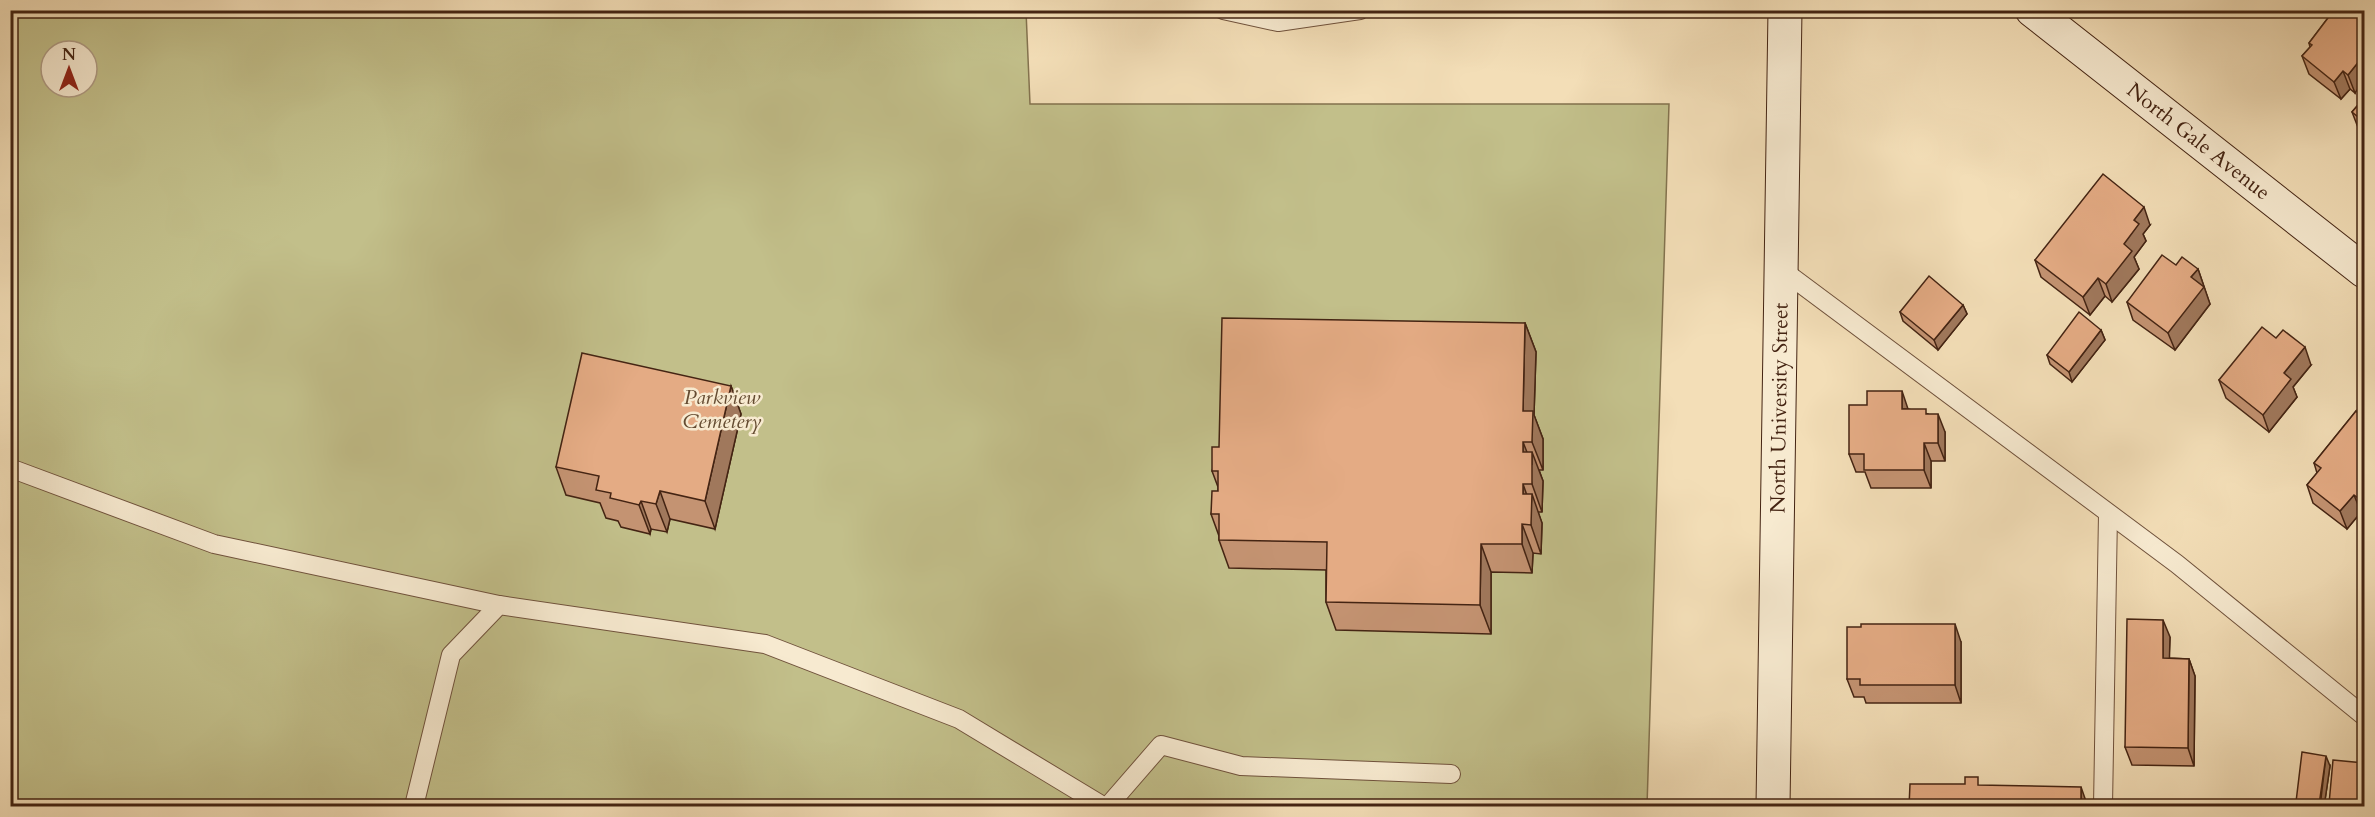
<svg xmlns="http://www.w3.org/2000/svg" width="2375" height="817" viewBox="0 0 2375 817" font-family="Cardo,serif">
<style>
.green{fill:#c2bf8a;stroke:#83724e;stroke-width:1.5;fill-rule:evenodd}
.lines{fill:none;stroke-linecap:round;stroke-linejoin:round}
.lane-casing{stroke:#70523c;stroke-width:20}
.secondary-casing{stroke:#442413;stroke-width:35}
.lane{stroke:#f7ead0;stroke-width:18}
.secondary{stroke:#f7ead0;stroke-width:33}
.wall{fill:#c49372;stroke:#442413;stroke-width:1.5}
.shaded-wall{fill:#a0785c;stroke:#442413;stroke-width:1.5}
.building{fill:#e4ab84;stroke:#442413;stroke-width:1.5}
.labels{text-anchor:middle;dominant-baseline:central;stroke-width:5;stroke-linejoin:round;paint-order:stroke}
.street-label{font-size:21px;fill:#442413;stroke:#f7ead0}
.park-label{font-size:21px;font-style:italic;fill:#644b31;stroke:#f7ead0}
</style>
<rect width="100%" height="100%" fill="#f3deb7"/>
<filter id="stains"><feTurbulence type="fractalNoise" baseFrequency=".00333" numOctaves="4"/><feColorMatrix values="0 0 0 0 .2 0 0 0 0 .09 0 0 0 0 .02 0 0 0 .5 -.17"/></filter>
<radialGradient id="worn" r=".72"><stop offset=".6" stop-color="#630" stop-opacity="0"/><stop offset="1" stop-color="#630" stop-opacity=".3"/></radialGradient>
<path class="green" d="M 11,11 L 1026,11 L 1030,104 L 1669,104 L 1647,806 L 11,806 ZM 51,51 L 87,51 L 87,87 L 51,87 Z"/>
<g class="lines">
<g class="lane-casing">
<g id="lane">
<path d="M 1223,10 L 1278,22 L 1360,10"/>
<path d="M 1781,269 L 2177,564 L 2364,716"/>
<path d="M 10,468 L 214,544 L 499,605"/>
<path d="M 414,806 L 451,655 L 499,605 L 765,644 L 959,719 L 1103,806"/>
<path d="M 1108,806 L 1161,745 L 1241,766 L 1451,774"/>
<path d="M 2103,806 L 2108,514"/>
</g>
</g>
<g class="secondary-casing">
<g id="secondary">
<path id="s1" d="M 2032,10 L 2364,271"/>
<path id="s2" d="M 1773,806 L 1785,10"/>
</g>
</g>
<use href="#lane" class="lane"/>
<use href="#secondary" class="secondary"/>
</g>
<g class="wall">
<path d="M 2334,10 L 2355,93 L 2350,89 L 2341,99 L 2309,74 L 2302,56 L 2310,47 L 2309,43 Z"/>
<path d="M 2364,98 L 2364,143 L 2352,112 Z"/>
<path d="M 2150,225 L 2143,234 L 2146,241 L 2134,257 L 2139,269 L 2112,302 L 2105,296 L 2090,315 L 2041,277 L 2035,260 Z"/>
<path d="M 2176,265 L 2198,269 L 2210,304 L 2175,350 L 2133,320 L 2127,302 Z"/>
<path d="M 1963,305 L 1967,314 L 1938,350 L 1903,321 L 1900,312 Z"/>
<path d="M 1525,323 L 1536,352 L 1534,415 L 1543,439 L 1543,470 L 1539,470 L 1543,481 L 1542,512 L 1538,512 L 1542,523 L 1541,554 L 1533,553 L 1532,573 L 1491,572 L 1491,634 L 1336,630 L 1326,602 L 1326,570 L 1229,568 L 1219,540 L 1219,536 L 1211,514 L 1218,491 L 1218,487 L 1212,471 L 1219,447 Z"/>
<path d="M 2101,330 L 2105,340 L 2072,382 L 2050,364 L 2047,355 Z"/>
<path d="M 2311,365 L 2293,387 L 2297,397 L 2269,432 L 2226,398 L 2219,380 Z"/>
<path d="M 731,386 L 741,414 L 715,529 L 670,519 L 667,532 L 651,529 L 650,534 L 621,527 L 618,521 L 606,518 L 600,503 L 566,495 L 556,467 Z"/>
<path d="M 1908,409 L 1928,414 L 1945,432 L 1945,461 L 1931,461 L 1931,488 L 1871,488 L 1865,472 L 1856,472 L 1849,454 Z"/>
<path d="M 2356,411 L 2364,515 L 2361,512 L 2347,529 L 2313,503 L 2307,485 L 2317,473 L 2314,463 Z"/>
<path d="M 2170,637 L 2169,658 L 2189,659 L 2195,676 L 2194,766 L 2132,765 L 2125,747 Z"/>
<path d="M 1961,642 L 1961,703 L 1866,703 L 1864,697 L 1854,697 L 1847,679 Z"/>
<path d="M 2330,766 L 2324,807 L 2297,807 L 2296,802 Z"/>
<path d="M 2329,804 L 2364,807 L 2329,807 Z"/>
</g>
<g class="shaded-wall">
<path d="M 2364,55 L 2364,80 L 2355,93 L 2348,75 Z"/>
<path d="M 2343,71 L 2350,89 L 2341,99 L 2334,82 Z"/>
<path d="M 2144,207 L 2150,225 L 2143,234 L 2146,241 L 2134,257 L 2139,269 L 2112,302 L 2106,284 L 2134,220 Z"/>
<path d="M 2198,269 L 2210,304 L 2175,350 L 2168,333 L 2191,277 Z"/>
<path d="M 2098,278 L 2105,296 L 2090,315 L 2083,297 Z"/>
<path d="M 1963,305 L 1967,314 L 1938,350 L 1934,340 Z"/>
<path d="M 1525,323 L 1536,352 L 1534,415 L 1543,439 L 1543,470 L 1532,442 L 1523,411 Z"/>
<path d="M 2101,330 L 2105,340 L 2072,382 L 2069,372 Z"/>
<path d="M 2305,347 L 2311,365 L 2293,387 L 2297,397 L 2269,432 L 2263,415 L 2284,373 Z"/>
<path d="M 731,386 L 741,414 L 715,529 L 705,501 Z"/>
<path d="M 1902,391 L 1908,409 L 1902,409 Z"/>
<path d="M 1938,414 L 1945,432 L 1945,461 L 1938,443 Z"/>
<path d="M 1523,442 L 1532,465 L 1532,452 L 1543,481 L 1542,512 L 1532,484 L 1523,452 Z"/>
<path d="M 1924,443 L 1931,461 L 1931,488 L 1924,470 Z"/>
<path d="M 1523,484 L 1531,507 L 1532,494 L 1542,523 L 1541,554 L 1531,525 L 1523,494 Z"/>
<path d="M 2364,489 L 2364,515 L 2358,498 Z"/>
<path d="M 660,491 L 670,519 L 667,532 L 656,504 Z"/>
<path d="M 2354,495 L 2361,512 L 2347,529 L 2340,511 Z"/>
<path d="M 641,501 L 651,529 L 650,534 L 639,505 Z"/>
<path d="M 1522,524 L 1533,553 L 1532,573 L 1522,544 Z"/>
<path d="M 1481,544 L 1491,572 L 1491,634 L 1480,605 Z"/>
<path d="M 2163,620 L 2170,637 L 2169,676 L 2163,658 Z"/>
<path d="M 1955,624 L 1961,642 L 1961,703 L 1955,685 Z"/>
<path d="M 2189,659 L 2195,676 L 2194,766 L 2188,748 Z"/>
<path d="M 2326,756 L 2330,766 L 2324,807 L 2320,807 Z"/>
<path d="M 2081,787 L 2088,807 L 2081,807 Z"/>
</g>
<g class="building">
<path d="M 2334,10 L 2364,10 L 2364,55 L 2348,75 L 2343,71 L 2334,82 L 2302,56 L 2312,45 L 2309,43 Z"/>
<path d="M 2364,98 L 2364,132 L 2359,128 L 2364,122 L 2352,112 Z"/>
<path d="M 2103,174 L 2144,207 L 2134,220 L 2139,224 L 2124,244 L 2132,251 L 2106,284 L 2098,278 L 2083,297 L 2035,260 Z"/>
<path d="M 2162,255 L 2176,265 L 2182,257 L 2198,269 L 2191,277 L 2204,287 L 2168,333 L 2127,302 Z"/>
<path d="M 1929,276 L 1963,305 L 1934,340 L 1900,312 Z"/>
<path d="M 2079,312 L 2101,330 L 2069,372 L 2047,355 Z"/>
<path d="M 1222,318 L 1525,323 L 1523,411 L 1533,411 L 1532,442 L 1523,442 L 1523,452 L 1532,452 L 1532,484 L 1523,484 L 1523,494 L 1532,494 L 1531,525 L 1522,524 L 1522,544 L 1481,544 L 1480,605 L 1326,602 L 1327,542 L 1219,540 L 1219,514 L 1211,514 L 1212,491 L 1218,491 L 1218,471 L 1212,471 L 1212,447 L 1219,447 Z"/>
<path d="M 2262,327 L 2276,338 L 2283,330 L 2305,347 L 2284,373 L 2291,379 L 2263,415 L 2219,380 Z"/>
<path d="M 582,353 L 731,386 L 705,501 L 660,491 L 656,504 L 641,501 L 639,505 L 610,498 L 611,493 L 596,490 L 599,476 L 556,467 Z"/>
<path d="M 1867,391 L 1902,391 L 1902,409 L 1926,409 L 1926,414 L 1938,414 L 1938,443 L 1924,443 L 1924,470 L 1864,470 L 1864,454 L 1849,454 L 1849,405 L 1867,405 Z"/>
<path d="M 2364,407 L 2364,489 L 2358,498 L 2354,495 L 2340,511 L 2307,485 L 2321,468 L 2314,463 L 2356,411 L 2359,414 Z"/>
<path d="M 2127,619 L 2163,620 L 2163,658 L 2189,659 L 2188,748 L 2125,747 Z"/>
<path d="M 1861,624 L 1955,624 L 1955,685 L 1860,685 L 1860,679 L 1847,679 L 1847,627 L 1861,627 Z"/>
<path d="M 2302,752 L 2326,756 L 2319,805 L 2296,802 Z"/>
<path d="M 2333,760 L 2364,763 L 2364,807 L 2351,807 L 2329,804 Z"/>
<path d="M 1965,777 L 1978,777 L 1978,785 L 2081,787 L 2081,807 L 1909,807 L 1910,784 L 1965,784 Z"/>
</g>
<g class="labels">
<g class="street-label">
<text stroke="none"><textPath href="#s1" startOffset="212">North Gale Avenue</textPath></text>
<text stroke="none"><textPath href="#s2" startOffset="398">North University Street</textPath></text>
</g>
<g class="park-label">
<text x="722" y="397">Parkview<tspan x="722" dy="24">Cemetery</tspan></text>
</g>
</g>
<rect width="2375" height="817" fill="none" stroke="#f3deb7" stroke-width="36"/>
<rect x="12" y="12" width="2351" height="793" fill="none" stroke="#442413" stroke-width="3"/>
<rect x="18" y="18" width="2339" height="781" fill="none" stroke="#442413" stroke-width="1.5"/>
<g transform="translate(69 69)"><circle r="28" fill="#f7ead0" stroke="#af9b84" stroke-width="1.5"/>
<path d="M0-4.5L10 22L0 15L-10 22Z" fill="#8f2418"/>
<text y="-9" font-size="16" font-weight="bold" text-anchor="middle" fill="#442413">N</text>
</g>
<rect width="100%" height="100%" filter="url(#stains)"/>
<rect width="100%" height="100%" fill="url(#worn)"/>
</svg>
